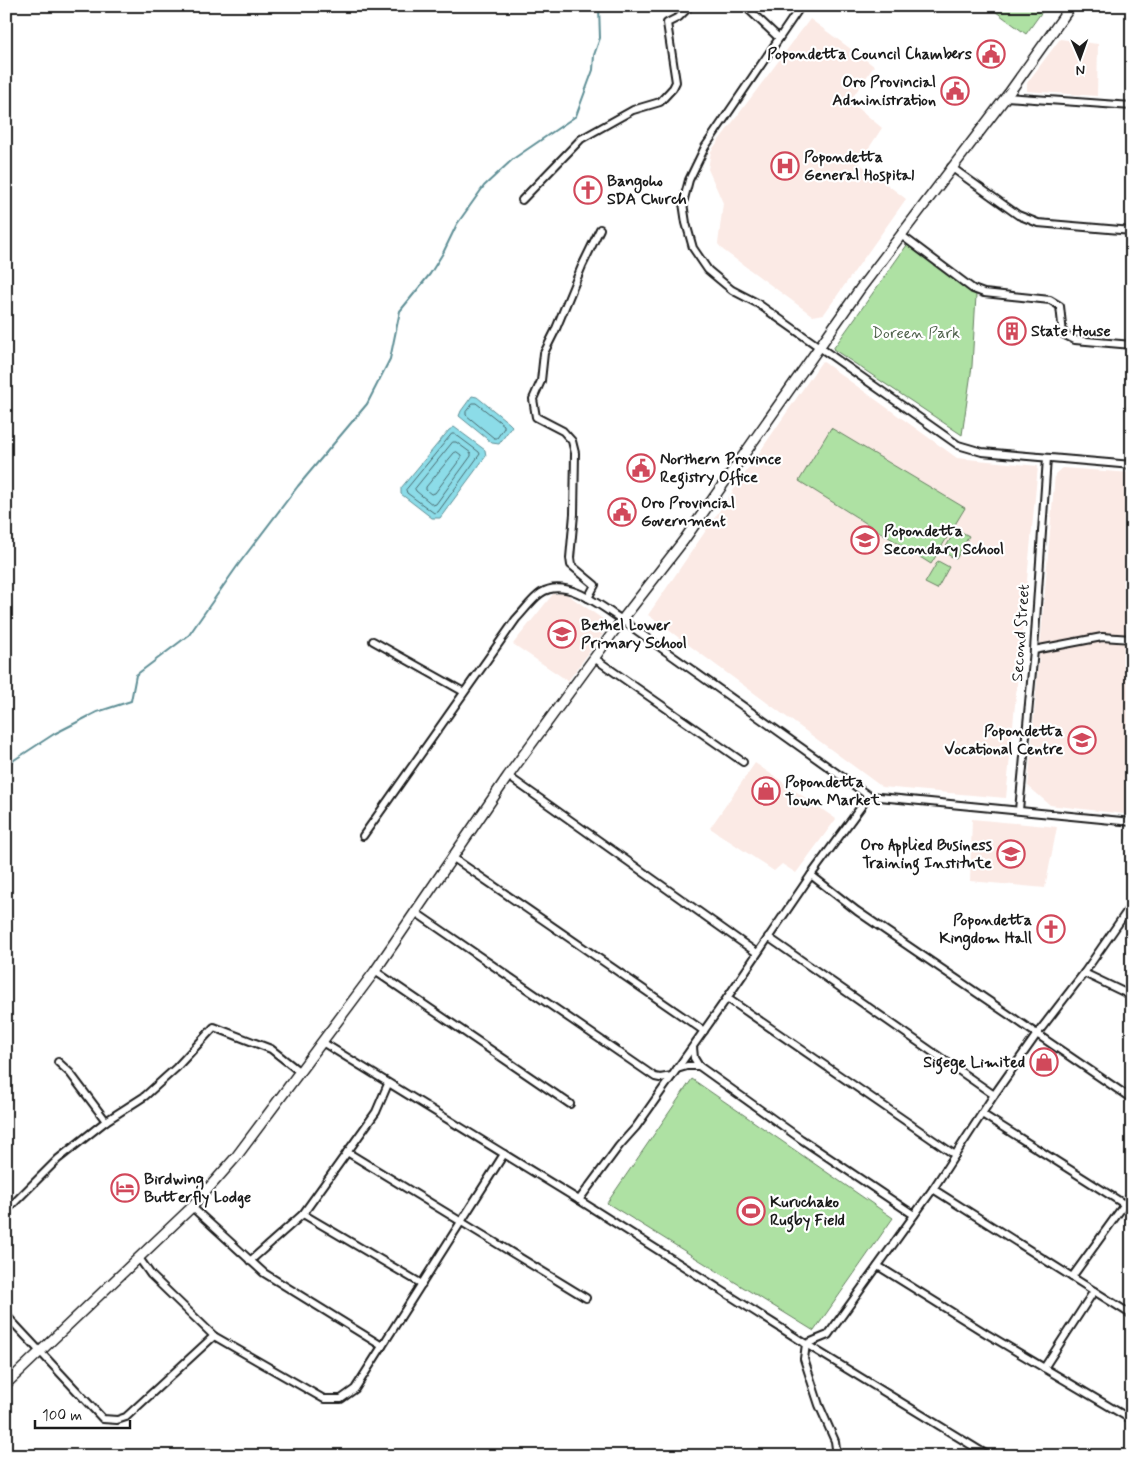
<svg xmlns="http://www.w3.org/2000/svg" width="1138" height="1462" viewBox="0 0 1138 1462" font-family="Mynerve,sans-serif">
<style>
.built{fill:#fbeae5}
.green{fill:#aee1a3;stroke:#657e60}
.water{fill:#8cdce8;stroke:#5f8f96}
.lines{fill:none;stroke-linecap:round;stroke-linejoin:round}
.shore{stroke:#49696e;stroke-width:1}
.stream{stroke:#5f8f96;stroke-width:2}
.minor-casing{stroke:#1c1c1c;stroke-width:10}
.secondary-casing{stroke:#1c1c1c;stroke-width:12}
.minor{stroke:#fff;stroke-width:6}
.secondary{stroke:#fff;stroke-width:9}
.labels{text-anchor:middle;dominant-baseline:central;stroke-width:4.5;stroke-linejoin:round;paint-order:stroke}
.poi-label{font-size:16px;font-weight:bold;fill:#1c1c1c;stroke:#fff;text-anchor:start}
.park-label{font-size:16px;fill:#4f614b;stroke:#fff}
.street-label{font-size:16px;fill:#1c1c1c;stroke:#fff}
</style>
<rect width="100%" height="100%" fill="#fff"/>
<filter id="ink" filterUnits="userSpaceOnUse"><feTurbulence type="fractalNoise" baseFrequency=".02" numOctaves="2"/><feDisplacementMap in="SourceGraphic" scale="10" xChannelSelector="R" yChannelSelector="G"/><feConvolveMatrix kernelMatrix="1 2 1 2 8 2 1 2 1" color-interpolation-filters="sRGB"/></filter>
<g filter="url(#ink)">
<g class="built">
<path d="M 810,19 L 874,66 L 850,101 L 882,128 L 859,163 L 906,199 L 824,314 L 813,316 L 723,250 L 718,244 L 723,203 L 708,169 L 711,151 Z"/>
<path d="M 1060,39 L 1098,44 L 1097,96 L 1027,91 L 1027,83 Z"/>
<path d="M 822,361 L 957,458 L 1038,466 L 1006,798 L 882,787 L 648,615 Z"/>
<path d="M 1062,468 L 1132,473 L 1132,815 L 1050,805 L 1028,786 L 1055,474 Z"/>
<path d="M 565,593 L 610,624 L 568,681 L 513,644 L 553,594 Z"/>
<path d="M 755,763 L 836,819 L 796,873 L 782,864 L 774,871 L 710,828 Z"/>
<path d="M 972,819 L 1057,827 L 1045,888 L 970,881 Z"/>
</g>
<g class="green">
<path d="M 988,6 L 1046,6 L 1026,34 Z"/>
<path d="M 907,245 L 976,295 L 972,366 L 962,435 L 833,349 Z"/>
<path d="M 831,428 L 965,508 L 931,564 L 799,481 Z"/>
<path d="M 956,529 L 969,536 L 956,559 L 943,552 Z"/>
<path d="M 938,561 L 949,567 L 937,589 L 925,583 Z"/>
<path d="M 692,1079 L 893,1218 L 814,1331 L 607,1203 Z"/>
</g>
<g class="water">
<path d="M 472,396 L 477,397 L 509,423 L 512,426 L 499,444 L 492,443 L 459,416 L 461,411 Z"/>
<path d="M 454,427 L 485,450 L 486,456 L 440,518 L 432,518 L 401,494 L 401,488 L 449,430 Z"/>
</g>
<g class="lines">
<g class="shore">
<path d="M 473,403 L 476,403 L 504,425 L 504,428 L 497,438 L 494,438 L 466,415 L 466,412 Z"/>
<path d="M 452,434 L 455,434 L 479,452 L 480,454 L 438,512 L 434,513 L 407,493 L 406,490 Z"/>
<path d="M 453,442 L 456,442 L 471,453 L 471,456 L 436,504 L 433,505 L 416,491 L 415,489 Z"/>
<path d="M 457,452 L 461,455 L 461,458 L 435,493 L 431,494 L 426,490 L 426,487 L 454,453 Z"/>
</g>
<path class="stream" d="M 6,768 L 11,762 L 54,734 L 97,712 L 131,701 L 136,675 L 189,635 L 238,565 L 298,486 L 367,404 L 390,359 L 400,311 L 430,274 L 443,253 L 457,224 L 484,186 L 513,159 L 576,116 L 593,70 L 594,55 L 600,38 L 599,6"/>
<g class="minor-casing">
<g id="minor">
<path d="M 745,6 L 779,38"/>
<path d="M 801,6 L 705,147 L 689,180 L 683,203 L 686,223 L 693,248 L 708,270 L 732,290 L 757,303 L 958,445 L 982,452 L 1132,465"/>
<path d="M 1006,97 L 1132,106"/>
<path d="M 951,167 L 1018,215 L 1038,223 L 1132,231"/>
<path d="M 522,200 L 581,139 L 633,110 L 660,102 L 673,88 L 676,82 L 667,23 L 679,17 L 690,6"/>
<path d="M 901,235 L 973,289 L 984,293 L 1050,300 L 1060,306 L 1063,334 L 1075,340 L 1132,345"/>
<path d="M 588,598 L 595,585 L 571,565 L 570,558 L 574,514 L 575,453 L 572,441 L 563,431 L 536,417 L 533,399 L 541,381 L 544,353 L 555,331 L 582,266 L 600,229"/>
<path d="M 373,641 L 464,692"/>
<path d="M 1034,650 L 1102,637 L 1132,639"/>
<path d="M 594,658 L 743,762"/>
<path d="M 508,776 L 757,953"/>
<path d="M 1019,810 L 1034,650 L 1047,458"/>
<path d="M 363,836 L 516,619 C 524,611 532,599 541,593 C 566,577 601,606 622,620 L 869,796 L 1132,822"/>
<path d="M 452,857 L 704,1031"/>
<path d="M 811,875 L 857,911 L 1132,1099"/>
<path d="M 415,912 L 655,1077 L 660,1078 L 672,1076"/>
<path d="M 768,937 L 994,1095"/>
<path d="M 375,971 L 570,1104"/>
<path d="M 1084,973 L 1132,996"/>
<path d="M 727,998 L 955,1155"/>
<path d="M 322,1042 L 579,1200 L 806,1344 L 989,1456"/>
<path d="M 693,1047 L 694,1058 L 699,1066"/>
<path d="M 58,1062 L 70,1073 L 106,1121"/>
<path d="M 677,1069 L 687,1066 L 699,1066 L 801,1139 L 914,1215"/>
<path d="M 982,1114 L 1132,1209"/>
<path d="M 347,1152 L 586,1298"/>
<path d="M 933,1189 L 1132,1315"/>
<path d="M 579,1200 L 619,1146 L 636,1127 L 727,998 L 811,875 L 869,796"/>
<path d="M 192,1207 L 264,1273 L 382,1346"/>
<path d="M 6,1211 L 58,1159 L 106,1121 L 145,1096 L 176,1068 L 214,1027 L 271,1049 L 300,1072"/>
<path d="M 303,1214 L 422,1284"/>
<path d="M 139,1258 L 151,1275 L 214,1336 L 324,1399 L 341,1399 L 355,1389 L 504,1154"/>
<path d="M 250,1261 L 303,1214 L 376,1112 L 388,1084"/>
<path d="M 878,1266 L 987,1334 L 1132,1420"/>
<path d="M 1072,1277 L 1132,1194"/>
<path d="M 6,1315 L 103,1419 L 117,1420 L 126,1417 L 214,1336"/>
<path d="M 1044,1368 L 1094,1291"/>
<path d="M 837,1456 L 835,1441 L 819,1405 L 804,1359 L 806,1344 L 828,1335 L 933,1189 L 994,1095 L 1037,1034 L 1084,973 L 1132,904"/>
</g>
</g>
<g class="secondary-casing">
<path id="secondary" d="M 6,1384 L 192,1207 L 236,1157 L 375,971 L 508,776 L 622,620 L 684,540 L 860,289 L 1009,93 L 1071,6"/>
</g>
<use href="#minor" class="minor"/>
<use href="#secondary" class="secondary"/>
</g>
</g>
<defs>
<g id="civic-ring" transform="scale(1.4375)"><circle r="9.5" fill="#fff" stroke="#d1495b" stroke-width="1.5"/><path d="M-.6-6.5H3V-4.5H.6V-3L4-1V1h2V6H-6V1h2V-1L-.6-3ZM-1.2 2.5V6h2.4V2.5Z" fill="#d1495b"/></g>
<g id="hospital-ring" transform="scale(1.4375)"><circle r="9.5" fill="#fff" stroke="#d1495b" stroke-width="1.5"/><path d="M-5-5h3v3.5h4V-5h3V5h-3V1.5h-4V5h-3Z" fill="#d1495b"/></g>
<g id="church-ring" transform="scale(1.4375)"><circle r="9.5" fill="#fff" stroke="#d1495b" stroke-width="1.5"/><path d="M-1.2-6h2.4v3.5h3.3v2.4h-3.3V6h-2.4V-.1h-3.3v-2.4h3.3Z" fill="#d1495b"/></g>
<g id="building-ring" transform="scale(1.4375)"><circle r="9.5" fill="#fff" stroke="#d1495b" stroke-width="1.5"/><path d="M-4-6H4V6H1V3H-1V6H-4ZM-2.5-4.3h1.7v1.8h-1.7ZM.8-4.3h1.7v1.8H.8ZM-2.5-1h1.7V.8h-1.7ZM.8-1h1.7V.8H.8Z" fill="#d1495b"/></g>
<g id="school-ring" transform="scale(1.4375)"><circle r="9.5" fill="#fff" stroke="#d1495b" stroke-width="1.5"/><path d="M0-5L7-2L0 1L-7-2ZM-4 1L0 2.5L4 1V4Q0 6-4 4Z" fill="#d1495b"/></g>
<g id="shop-ring" transform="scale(1.4375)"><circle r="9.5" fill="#fff" stroke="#d1495b" stroke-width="1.5"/><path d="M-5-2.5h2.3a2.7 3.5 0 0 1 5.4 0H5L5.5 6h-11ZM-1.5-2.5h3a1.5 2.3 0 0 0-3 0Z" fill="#d1495b"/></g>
<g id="university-ring" transform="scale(1.4375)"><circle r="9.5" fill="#fff" stroke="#d1495b" stroke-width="1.5"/><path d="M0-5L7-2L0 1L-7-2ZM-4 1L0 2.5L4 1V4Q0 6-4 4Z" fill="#d1495b"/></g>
<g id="hotel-ring" transform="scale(1.4375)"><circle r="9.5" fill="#fff" stroke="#d1495b" stroke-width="1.5"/><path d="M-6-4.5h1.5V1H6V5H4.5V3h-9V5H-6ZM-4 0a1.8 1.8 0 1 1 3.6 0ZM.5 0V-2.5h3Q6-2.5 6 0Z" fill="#d1495b"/></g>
<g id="stadium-ring" transform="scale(1.4375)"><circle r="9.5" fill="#fff" stroke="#d1495b" stroke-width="1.5"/><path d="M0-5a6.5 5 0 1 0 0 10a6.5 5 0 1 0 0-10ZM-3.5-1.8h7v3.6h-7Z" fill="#d1495b"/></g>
</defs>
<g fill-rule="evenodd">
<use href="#civic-ring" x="991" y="54"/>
<use href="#civic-ring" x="955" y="91"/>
<use href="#hospital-ring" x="785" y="166"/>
<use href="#church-ring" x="588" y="190"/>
<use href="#building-ring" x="1012" y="331"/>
<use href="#civic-ring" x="641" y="468"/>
<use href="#civic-ring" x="622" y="512"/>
<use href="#school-ring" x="865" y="540"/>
<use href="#school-ring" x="562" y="634"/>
<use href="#school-ring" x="1082" y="740"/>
<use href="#shop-ring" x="766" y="791"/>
<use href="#university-ring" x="1011" y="854"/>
<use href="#church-ring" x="1051" y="929"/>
<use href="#shop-ring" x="1044" y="1062"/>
<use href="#hotel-ring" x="125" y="1188"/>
<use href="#stadium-ring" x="751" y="1211"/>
</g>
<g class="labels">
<g class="poi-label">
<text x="972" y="54" text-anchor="end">Popondetta Council Chambers</text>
<text x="936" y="82" text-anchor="end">Oro Provincial<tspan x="936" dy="18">Administration</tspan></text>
<text x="804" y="157">Popondetta<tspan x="804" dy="18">General Hospital</tspan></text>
<text x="607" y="181">Bangoho<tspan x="607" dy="18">SDA Church</tspan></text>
<text x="1031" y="331">State House</text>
<text x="660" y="459">Northern Province<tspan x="660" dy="18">Registry Office</tspan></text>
<text x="641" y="503">Oro Provincial<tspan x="641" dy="18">Government</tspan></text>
<text x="884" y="531">Popondetta<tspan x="884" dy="18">Secondary School</tspan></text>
<text x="581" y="625">Bethel Lower<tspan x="581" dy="18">Primary School</tspan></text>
<text x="1063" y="731" text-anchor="end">Popondetta<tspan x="1063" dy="18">Vocational Centre</tspan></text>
<text x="785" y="782">Popondetta<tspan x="785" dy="18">Town Market</tspan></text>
<text x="992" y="845" text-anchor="end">Oro Applied Business<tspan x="992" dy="18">Training Institute</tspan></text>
<text x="1032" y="920" text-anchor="end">Popondetta<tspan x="1032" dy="18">Kingdom Hall</tspan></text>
<text x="1025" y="1062" text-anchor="end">Sigege Limited</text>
<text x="144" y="1179">Birdwing<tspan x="144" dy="18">Butterfly Lodge</tspan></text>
<text x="770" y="1202">Kuruchako<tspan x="770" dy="18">Rugby Field</tspan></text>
</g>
<g class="park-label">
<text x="916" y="333">Doreen Park</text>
</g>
<g class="street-label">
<text transform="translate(1021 633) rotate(-86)">Second Street</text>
</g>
</g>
<rect width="1138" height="1462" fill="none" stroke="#fff" stroke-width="25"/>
<rect x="12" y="12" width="1113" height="1437" fill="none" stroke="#1c1c1c" stroke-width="2" filter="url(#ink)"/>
<g transform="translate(1080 58) rotate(178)" stroke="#ffffff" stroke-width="4" paint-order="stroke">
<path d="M0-4L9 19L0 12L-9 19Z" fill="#1c1c1c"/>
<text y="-8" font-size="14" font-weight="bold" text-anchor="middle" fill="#1c1c1c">N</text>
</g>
<path d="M35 1420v8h95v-8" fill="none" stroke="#1c1c1c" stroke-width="2.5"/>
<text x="42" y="1420" font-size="15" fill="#1c1c1c" stroke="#ffffff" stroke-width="4" paint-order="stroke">100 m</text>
</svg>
